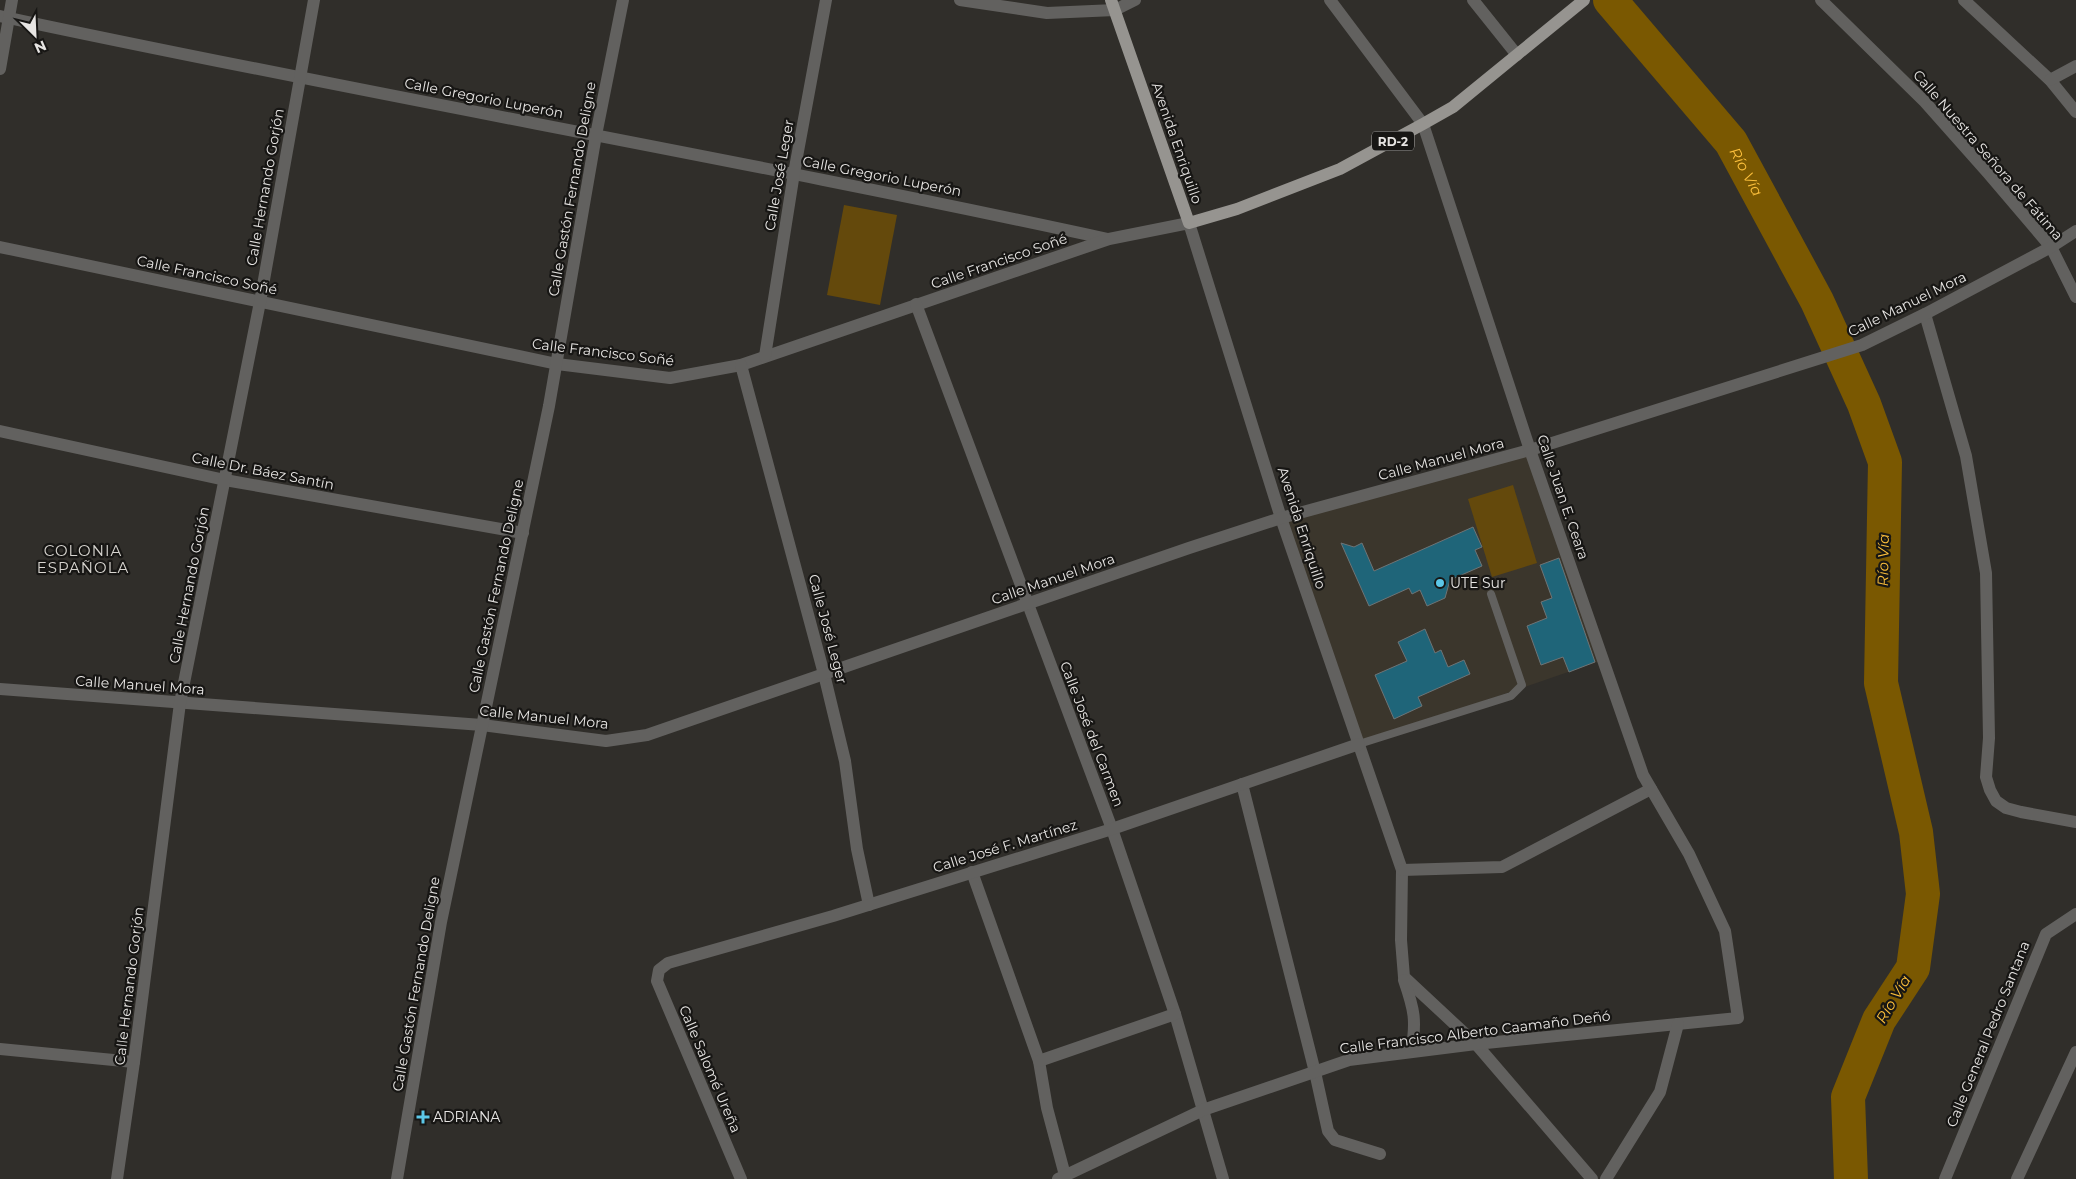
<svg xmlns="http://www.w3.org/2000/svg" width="2076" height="1179" viewBox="0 0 2076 1179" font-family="Montserrat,sans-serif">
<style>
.built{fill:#3b362c}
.green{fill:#64490c}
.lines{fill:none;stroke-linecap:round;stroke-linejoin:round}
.river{stroke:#7a5801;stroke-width:34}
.building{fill:#1f6579;stroke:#6e7476}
.lane{stroke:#62615f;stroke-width:8}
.street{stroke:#62615f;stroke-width:12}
.primary{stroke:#969490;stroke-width:12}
.poi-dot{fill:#5cc7e7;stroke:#171614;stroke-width:2}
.labels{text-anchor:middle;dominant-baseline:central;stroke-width:4.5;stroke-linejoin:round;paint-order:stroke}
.shield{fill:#171614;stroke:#a9a7a5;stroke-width:1}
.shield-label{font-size:12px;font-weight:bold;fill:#e7e5e3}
.street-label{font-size:14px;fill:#e7e5e3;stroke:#171614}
.poi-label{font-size:14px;fill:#e7e5e3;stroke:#171614;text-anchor:start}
.water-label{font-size:15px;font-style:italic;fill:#fabe3b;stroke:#171614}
.neighbourhood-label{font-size:15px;letter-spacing:1px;fill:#d7d4cf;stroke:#171614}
</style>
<rect width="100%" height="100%" fill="#302e2a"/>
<path class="built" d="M 1530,450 L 1603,660 L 1359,744 L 1281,518 Z"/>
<g class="green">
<path d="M 844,205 L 897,215 L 880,305 L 827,295 Z"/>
<path d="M 1513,485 L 1537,563 L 1492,577 L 1468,499 Z"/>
</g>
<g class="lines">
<path class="river" id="s1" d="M 1610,0 L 1731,142 L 1817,301 L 1864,404 L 1885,462 L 1881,683 L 1916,832 L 1923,894 L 1913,968 L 1879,1020 L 1848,1097 L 1851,1179"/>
</g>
<g class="building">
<path d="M 1473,527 L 1482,547 L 1475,550 L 1482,566 L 1450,580 L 1445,598 L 1427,606 L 1420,590 L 1412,594 L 1409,588 L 1369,606 L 1341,543 L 1354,547 L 1362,543 L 1374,571 Z"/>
<path d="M 1559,558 L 1595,662 L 1569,672 L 1563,657 L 1541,665 L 1527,626 L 1547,618 L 1541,602 L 1552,598 L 1540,565 Z"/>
<path d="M 1425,629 L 1435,653 L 1441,650 L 1448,667 L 1464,660 L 1470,674 L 1418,697 L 1422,706 L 1394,719 L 1375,675 L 1407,661 L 1398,642 Z"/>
</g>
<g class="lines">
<path class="lane" d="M 1359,744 L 1511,696 L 1522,685 L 1491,594"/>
<g class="street">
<path d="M 960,0 L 1047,13 L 1115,10 L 1135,0"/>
<path d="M 1473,0 L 1517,55"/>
<path d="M 1821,0 L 1925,102 L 1988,173 L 2051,247 L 2076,297"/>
<path d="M 1964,0 L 2050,80 L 2076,112"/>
<path d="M 0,16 C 368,95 740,159 1108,239"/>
<path d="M 0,69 L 12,0"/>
<path d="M 2050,80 L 2076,66"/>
<path d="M 0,247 L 557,364 L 670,378 L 741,365 L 1109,239 L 1189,223 L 1281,518 L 1402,870 L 1401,940 L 1404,977 L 1476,1044 L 1592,1179"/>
<path d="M 916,304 L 1112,829 L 1175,1014 L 1223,1179"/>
<path d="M 1925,314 L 1966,456 L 1986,573 L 1989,738 L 1986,777 L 1990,790 L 1996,801 L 2006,808 L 2021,812 L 2076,822"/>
<path d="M 765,356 L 794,173 L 826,0"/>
<path d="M 741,365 L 824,674 L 845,761 L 857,849 L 869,905"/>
<path d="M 0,431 L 225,480 L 523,533"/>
<path d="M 0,689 L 482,725 L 606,741 L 647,735 L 1189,548 L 1281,518 L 1530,450 L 1862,345 L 1925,314 L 2051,247 L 2076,231"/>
<path d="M 1242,784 L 1315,1072 L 1328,1131 L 1335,1140 L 1380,1154"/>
<path d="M 1402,870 L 1502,867 L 1651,789"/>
<path d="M 972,872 L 1039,1061 L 1047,1108 L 1066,1179"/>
<path d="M 1404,980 C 1414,1009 1417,1021 1411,1052"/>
<path d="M 0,1049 L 134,1062"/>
<path d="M 1039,1061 L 1175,1014"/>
<path d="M 117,1179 L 134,1062 L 180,703 L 260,302 L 314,0"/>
<path d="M 397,1179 L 441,922 L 549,406 L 596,135 L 623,0"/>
<path d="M 741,1179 L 657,981 L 659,970 L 668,963 L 833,916 L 1112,829 L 1359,744"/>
<path d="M 1058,1179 L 1203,1110 L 1349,1060 L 1476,1044 L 1738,1018 L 1725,931 L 1689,854 L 1643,775 L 1530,450 L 1423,124 L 1330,0"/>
<path d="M 1606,1179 L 1660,1092 L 1678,1024"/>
<path d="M 1945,1179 L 2046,934 L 2076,914"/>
<path d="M 2017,1179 L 2076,1052"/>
</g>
<path class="primary" d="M 1111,0 L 1189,223 L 1237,209 L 1340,169 L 1423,124 L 1453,107 L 1584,0"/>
</g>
<g class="poi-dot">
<circle cx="1440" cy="583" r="5"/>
<path d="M420.5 1109.5h5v5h5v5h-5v5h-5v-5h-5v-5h5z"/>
</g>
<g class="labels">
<rect class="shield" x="1372" y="131.5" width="42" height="19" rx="4"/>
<g class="shield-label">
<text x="1393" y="141">RD-2</text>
</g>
<g class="street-label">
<text transform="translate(484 98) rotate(11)">Calle Gregorio Luperón</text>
<text transform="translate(1177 143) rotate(71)">Avenida Enriquillo</text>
<text transform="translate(1988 155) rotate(49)">Calle Nuestra Señora de Fátima</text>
<text transform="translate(779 175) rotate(-80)">Calle José Leger</text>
<text transform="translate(882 176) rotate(11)">Calle Gregorio Luperón</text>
<text transform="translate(265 187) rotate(-80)">Calle Hernando Gorjón</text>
<text transform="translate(572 189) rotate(-80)">Calle Gastón Fernando Deligne</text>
<text transform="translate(999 261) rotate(-19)">Calle Francisco Soñé</text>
<text transform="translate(207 275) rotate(12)">Calle Francisco Soñé</text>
<text transform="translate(1907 304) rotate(-26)">Calle Manuel Mora</text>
<text transform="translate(603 352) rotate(7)">Calle Francisco Soñé</text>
<text transform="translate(1441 459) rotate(-15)">Calle Manuel Mora</text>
<text transform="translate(263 471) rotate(11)">Calle Dr. Báez Santín</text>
<text transform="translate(1563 497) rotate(71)">Calle Juan E. Ceara</text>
<text transform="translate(1302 528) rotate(72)">Avenida Enriquillo</text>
<text transform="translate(1053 579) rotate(-19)">Calle Manuel Mora</text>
<text transform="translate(189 585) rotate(-79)">Calle Hernando Gorjón</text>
<text transform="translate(496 586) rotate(-78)">Calle Gastón Fernando Deligne</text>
<text transform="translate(828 629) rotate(75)">Calle José Leger</text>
<text transform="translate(140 685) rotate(4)">Calle Manuel Mora</text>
<text transform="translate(544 717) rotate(6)">Calle Manuel Mora</text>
<text transform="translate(1092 734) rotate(69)">Calle José del Carmen</text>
<text transform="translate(1005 846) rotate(-17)">Calle José F. Martínez</text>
<text transform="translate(416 984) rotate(-80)">Calle Gastón Fernando Deligne</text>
<text transform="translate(129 986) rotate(-83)">Calle Hernando Gorjón</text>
<text transform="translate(1475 1032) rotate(-7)">Calle Francisco Alberto Caamaño Deñó</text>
<text transform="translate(1988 1034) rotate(-68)">Calle General Pedro Santana</text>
<text transform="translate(710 1069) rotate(67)">Calle Salomé Ureña</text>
</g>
<g class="poi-label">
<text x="1450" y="583">UTE Sur</text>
<text x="433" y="1117">ADRIANA</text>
</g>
<g class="water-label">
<text stroke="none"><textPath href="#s1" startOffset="220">Río Vía</textPath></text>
<text transform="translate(1883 560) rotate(-89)">Río Vía</text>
<text transform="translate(1893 999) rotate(-59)">Río Vía</text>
</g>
<g class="neighbourhood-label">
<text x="83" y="550">COLONIA<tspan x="83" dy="17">ESPAÑOLA</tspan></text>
</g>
</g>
<g transform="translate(35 35) rotate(156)" stroke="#171614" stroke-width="4" paint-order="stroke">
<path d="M0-4L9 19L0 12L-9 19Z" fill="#e7e5e3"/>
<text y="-8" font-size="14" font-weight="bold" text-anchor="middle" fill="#e7e5e3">N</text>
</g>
</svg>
